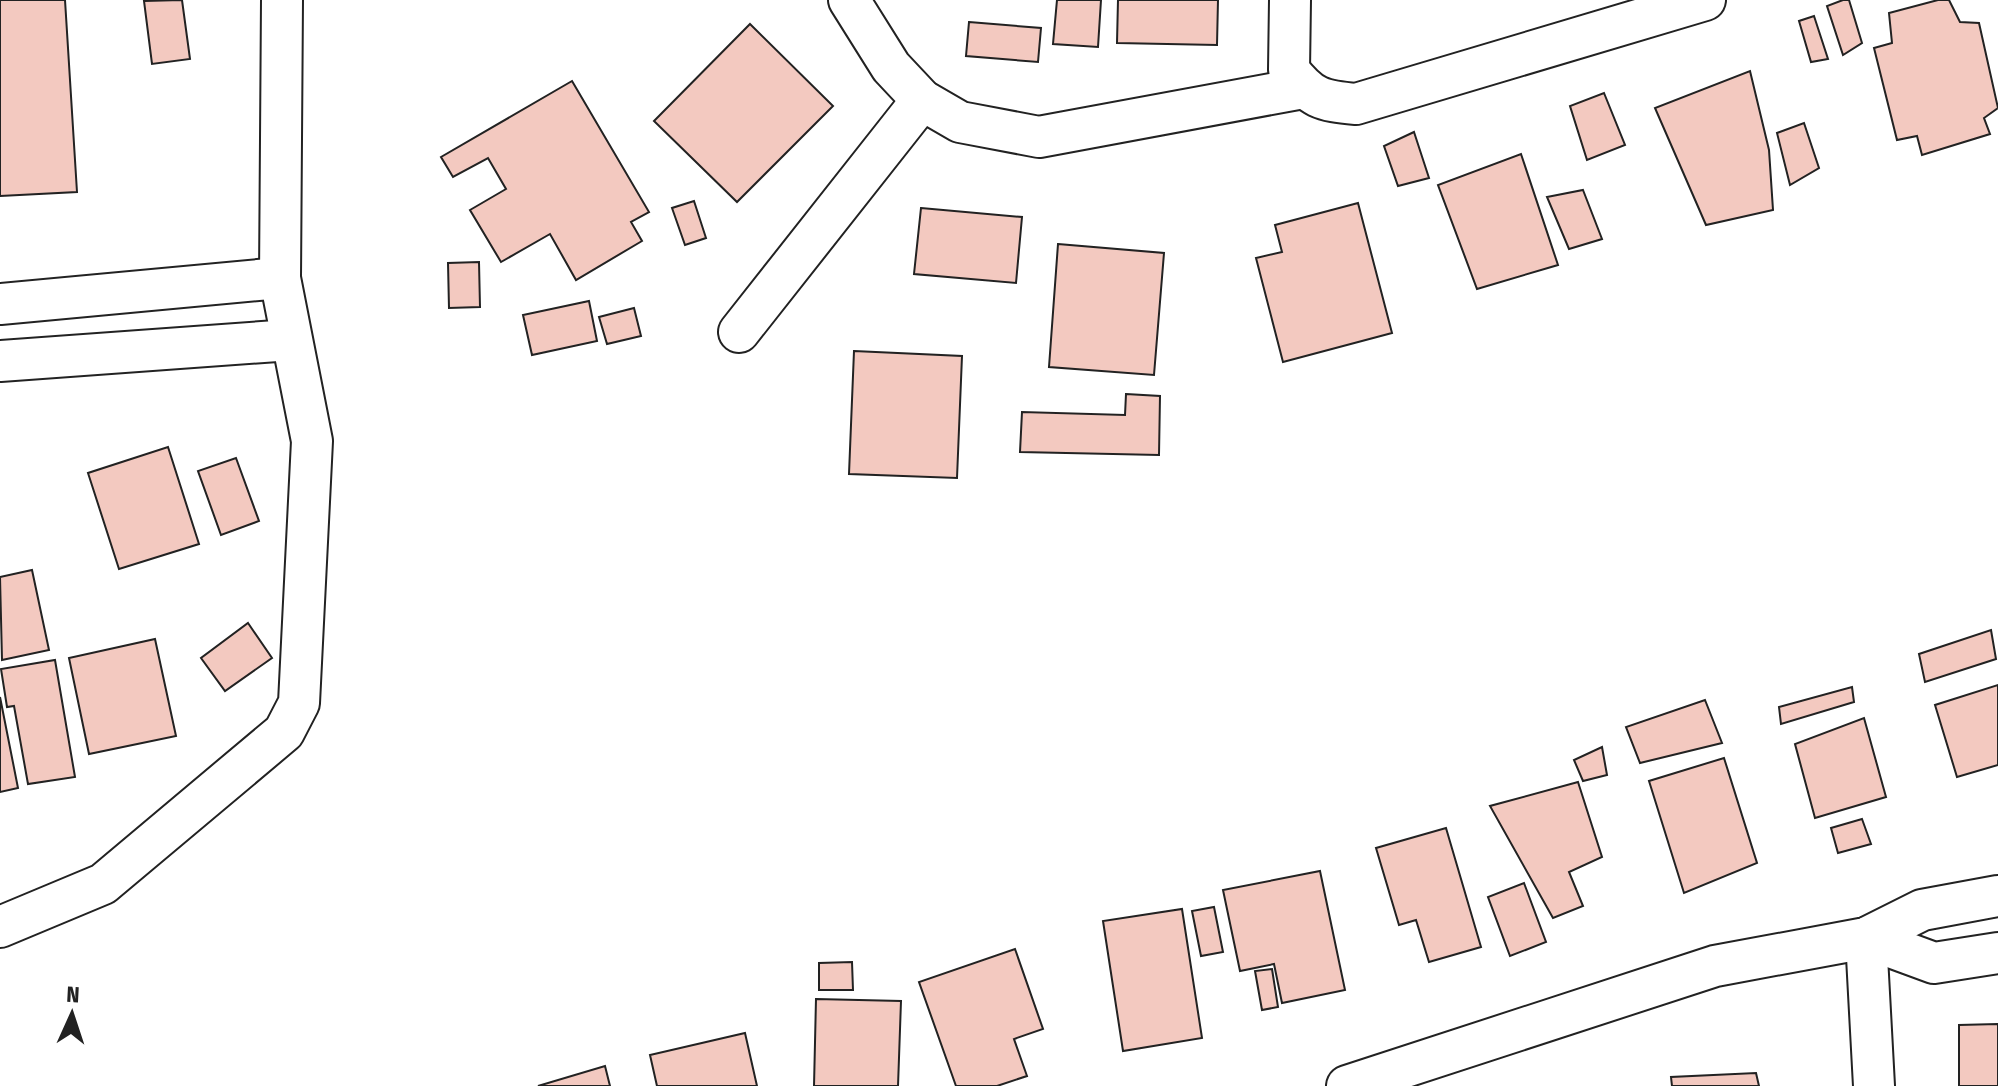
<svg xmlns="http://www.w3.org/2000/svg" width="1998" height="1086" viewBox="0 0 1998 1086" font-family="'Fira Sans Condensed',sans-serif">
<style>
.building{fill:#f3c9c0;stroke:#222;stroke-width:2}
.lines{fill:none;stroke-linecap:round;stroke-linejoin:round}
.minor-casing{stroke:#222;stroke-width:44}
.minor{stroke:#fff;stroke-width:40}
</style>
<rect width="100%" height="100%" fill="#fff"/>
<g class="building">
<path d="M 0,0 L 65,0 L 77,192 L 0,196 Z"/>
<path d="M 182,0 L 190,59 L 152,64 L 144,1 Z"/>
<path d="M 1057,0 L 1101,0 L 1098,47 L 1053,44 Z"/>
<path d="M 1118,0 L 1218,0 L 1217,45 L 1117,43 Z"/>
<path d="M 1843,0 L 1849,0 L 1862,43 L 1843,55 L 1827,6 Z"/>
<path d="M 1938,0 L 1949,0 L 1960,22 L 1979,23 L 1998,108 L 1984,118 L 1990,134 L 1922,155 L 1917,136 L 1897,140 L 1874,48 L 1892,43 L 1889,13 Z"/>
<path d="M 1814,16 L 1828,59 L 1811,62 L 1799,21 Z"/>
<path d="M 969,22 L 1041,28 L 1038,62 L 966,56 Z"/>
<path d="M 750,24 L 833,106 L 737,202 L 654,121 Z"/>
<path d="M 1750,71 L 1769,150 L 1773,210 L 1706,225 L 1655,108 Z"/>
<path d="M 572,81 L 649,212 L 631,222 L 642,241 L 576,280 L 550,234 L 501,262 L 470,210 L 506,189 L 488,158 L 453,177 L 441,157 Z"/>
<path d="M 1604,93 L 1625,145 L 1587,160 L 1570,106 Z"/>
<path d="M 1804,123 L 1819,168 L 1790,185 L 1777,133 Z"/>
<path d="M 1414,132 L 1429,178 L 1398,186 L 1384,146 Z"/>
<path d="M 1521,154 L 1558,265 L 1477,289 L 1438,185 Z"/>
<path d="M 1583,190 L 1602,239 L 1569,249 L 1547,197 Z"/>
<path d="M 694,201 L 706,238 L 685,245 L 672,208 Z"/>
<path d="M 1358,203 L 1392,333 L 1283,362 L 1256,258 L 1282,252 L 1275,225 Z"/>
<path d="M 921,208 L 1022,217 L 1016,283 L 914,274 Z"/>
<path d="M 1058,244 L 1164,253 L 1154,375 L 1049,367 Z"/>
<path d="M 479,262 L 480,307 L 449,308 L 448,263 Z"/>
<path d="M 589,301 L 597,341 L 532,355 L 523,315 Z"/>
<path d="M 634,308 L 641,336 L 607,344 L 599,317 Z"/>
<path d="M 854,351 L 962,356 L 957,478 L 849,474 Z"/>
<path d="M 1126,394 L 1160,396 L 1159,455 L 1020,452 L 1022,412 L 1125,415 Z"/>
<path d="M 168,447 L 199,544 L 119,569 L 88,473 Z"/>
<path d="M 236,458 L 259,521 L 221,535 L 198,471 Z"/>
<path d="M 32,570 L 49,650 L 2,660 L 0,577 Z"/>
<path d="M 248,623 L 272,658 L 225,691 L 201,658 Z"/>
<path d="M 1991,630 L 1996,659 L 1925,682 L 1919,654 Z"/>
<path d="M 155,639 L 176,736 L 89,754 L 69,658 Z"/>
<path d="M 55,660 L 75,777 L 28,784 L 14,706 L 7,707 L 1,669 Z"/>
<path d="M 1998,685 L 1998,765 L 1957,777 L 1935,705 Z"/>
<path d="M 1852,687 L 1854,702 L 1781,724 L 1779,707 Z"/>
<path d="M 0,697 L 18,788 L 0,792 Z"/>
<path d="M 1705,700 L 1722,743 L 1640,763 L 1626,727 Z"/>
<path d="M 1864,718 L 1886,797 L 1815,818 L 1795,744 Z"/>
<path d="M 1602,747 L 1607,775 L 1583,781 L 1574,760 Z"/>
<path d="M 1724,758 L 1757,863 L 1684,893 L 1649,781 Z"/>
<path d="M 1578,782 L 1602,857 L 1569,872 L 1583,906 L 1553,918 L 1490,806 Z"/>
<path d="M 1862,819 L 1871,844 L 1838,853 L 1831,828 Z"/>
<path d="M 1446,828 L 1481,947 L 1429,962 L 1416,920 L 1399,925 L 1376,848 Z"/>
<path d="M 1320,871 L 1345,990 L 1282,1003 L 1274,964 L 1240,971 L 1223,890 Z"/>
<path d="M 1524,883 L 1546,942 L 1510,956 L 1488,897 Z"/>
<path d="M 1214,907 L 1223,952 L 1201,956 L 1192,911 Z"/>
<path d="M 1182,909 L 1202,1038 L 1123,1051 L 1103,921 Z"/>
<path d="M 1015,949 L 1043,1029 L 1014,1039 L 1027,1076 L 997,1086 L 956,1086 L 919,982 Z"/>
<path d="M 852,962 L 853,990 L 819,990 L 819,963 Z"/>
<path d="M 1272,969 L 1278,1007 L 1262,1010 L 1255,971 Z"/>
<path d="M 816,999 L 901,1001 L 898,1086 L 814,1086 Z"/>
<path d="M 1998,1024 L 1998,1086 L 1959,1086 L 1959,1025 Z"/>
<path d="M 745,1033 L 757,1086 L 657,1086 L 650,1055 Z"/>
<path d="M 605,1066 L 610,1086 L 538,1086 Z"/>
<path d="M 1756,1073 L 1759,1086 L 1672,1086 L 1671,1077 Z"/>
</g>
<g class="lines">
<g class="minor-casing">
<g id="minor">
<path d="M 849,0 L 891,67 L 922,100 L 960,122 L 1039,137 L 1303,88"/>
<path d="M 1290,0 L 1289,70 C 1311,98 1321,101 1356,104 L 1705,0"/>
<path d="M 0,304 L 280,278"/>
<path d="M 739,332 L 922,100"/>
<path d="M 0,361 L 291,340"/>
<path d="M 0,927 L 103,884 L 284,732 L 299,703 L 312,441 L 280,278 L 282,0"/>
<path d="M 1866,938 L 1874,1086"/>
<path d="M 1866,938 L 1934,963 L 1998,953"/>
<path d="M 1347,1086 L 1715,966 L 1866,938 L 1922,910 L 1998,896"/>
</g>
</g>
<use href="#minor" class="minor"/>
</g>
<g transform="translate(72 1014) rotate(3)" stroke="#ffffff" stroke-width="6" paint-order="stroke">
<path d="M0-6L14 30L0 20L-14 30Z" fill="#222222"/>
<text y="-12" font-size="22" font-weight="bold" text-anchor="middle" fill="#222222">N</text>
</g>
</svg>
